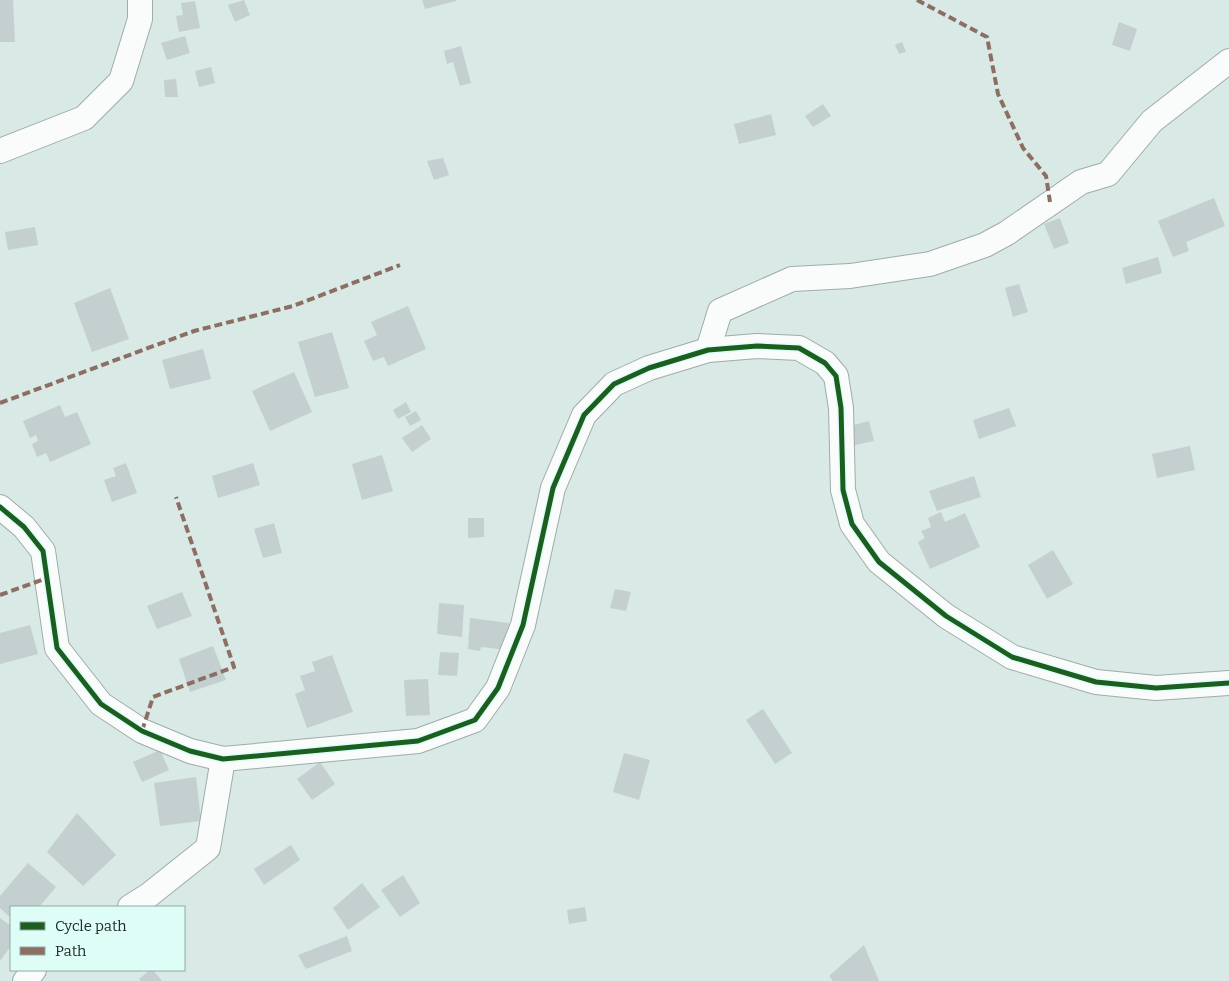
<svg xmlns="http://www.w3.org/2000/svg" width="1229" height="981" viewBox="0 0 1229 981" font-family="Bitter,serif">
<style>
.building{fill:#c3d0cf}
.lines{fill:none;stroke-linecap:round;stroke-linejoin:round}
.street-casing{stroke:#9facaa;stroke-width:26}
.street{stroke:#f9fcfb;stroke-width:24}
.quiet{stroke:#8d6e63;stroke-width:4;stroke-dasharray:8 4;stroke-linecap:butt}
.cycleway-casing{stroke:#defdf7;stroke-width:8}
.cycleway{stroke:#1b5e20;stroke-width:5}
</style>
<rect width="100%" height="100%" fill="#d8e9e6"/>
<g class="building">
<path d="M 0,0 L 13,0 L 15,42 L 0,42 Z"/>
<path d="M 244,0 L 250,15 L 235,22 L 228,5 Z"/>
<path d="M 422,0 L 456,0 L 456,1 L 425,9 Z"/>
<path d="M 195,1 L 200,28 L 179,32 L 176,16 L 183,15 L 181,3 Z"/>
<path d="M 1119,22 L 1137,29 L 1130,51 L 1112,45 Z"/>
<path d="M 185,36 L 190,53 L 167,60 L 161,43 Z"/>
<path d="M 902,42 L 906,52 L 899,54 L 895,45 Z"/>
<path d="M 461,46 L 471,83 L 460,86 L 453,62 L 447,64 L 444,51 Z"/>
<path d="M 211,67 L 215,83 L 199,87 L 195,71 Z"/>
<path d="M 176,79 L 178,97 L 165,97 L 164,80 Z"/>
<path d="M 823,104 L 831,116 L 813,127 L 805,116 Z"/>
<path d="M 771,114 L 776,135 L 739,144 L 734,124 Z"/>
<path d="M 443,158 L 449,175 L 434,180 L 427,161 Z"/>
<path d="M 1214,198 L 1225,226 L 1186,242 L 1189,251 L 1173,257 L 1158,221 Z"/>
<path d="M 1060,218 L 1069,243 L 1054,249 L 1044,224 Z"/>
<path d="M 35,227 L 38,245 L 8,250 L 5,232 Z"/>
<path d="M 1158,257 L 1162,273 L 1126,284 L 1122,268 Z"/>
<path d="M 1019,284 L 1028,312 L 1013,317 L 1005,288 Z"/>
<path d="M 110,288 L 129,339 L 92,352 L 74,303 Z"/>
<path d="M 408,306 L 426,349 L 388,366 L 384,357 L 373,361 L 364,341 L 377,335 L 371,322 Z"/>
<path d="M 332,332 L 349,388 L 315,397 L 298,342 Z"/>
<path d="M 203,349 L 211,379 L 170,389 L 162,360 Z"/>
<path d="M 294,372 L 312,412 L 270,431 L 252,391 Z"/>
<path d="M 406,402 L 411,412 L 398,419 L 393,410 Z"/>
<path d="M 60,405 L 65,417 L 77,412 L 91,444 L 50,462 L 46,453 L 37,457 L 32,444 L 38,441 L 36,435 L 30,438 L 23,421 Z"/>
<path d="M 1009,408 L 1016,426 L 979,439 L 973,420 Z"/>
<path d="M 416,411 L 421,420 L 410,426 L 405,417 Z"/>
<path d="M 869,421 L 874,441 L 851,446 L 846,427 Z"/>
<path d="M 422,425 L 431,439 L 412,452 L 402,438 Z"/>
<path d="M 1190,446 L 1195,470 L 1157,478 L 1152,454 Z"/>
<path d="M 382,455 L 393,491 L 362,500 L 352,464 Z"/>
<path d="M 126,463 L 137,493 L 112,502 L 104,480 L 116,476 L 113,468 Z"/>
<path d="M 253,463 L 260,485 L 218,498 L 212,476 Z"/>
<path d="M 974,476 L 981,497 L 937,511 L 929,491 Z"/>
<path d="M 941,512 L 945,522 L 965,513 L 980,547 L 930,569 L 918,542 L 925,538 L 921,531 L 931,527 L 928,518 Z"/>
<path d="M 468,518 L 484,518 L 484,537 L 468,538 Z"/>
<path d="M 274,523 L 282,553 L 263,558 L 254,529 Z"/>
<path d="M 1053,550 L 1073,584 L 1047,599 L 1028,565 Z"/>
<path d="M 615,589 L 631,592 L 626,611 L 610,608 Z"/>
<path d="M 182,592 L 192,616 L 157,629 L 147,606 Z"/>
<path d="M 439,603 L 464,605 L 462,637 L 437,634 Z"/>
<path d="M 470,618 L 509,623 L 507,650 L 481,647 L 480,651 L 468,649 Z"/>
<path d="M 30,625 L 38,654 L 0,664 L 0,633 Z"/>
<path d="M 213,646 L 226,680 L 190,692 L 179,659 Z"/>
<path d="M 440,652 L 459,653 L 457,676 L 438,675 Z"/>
<path d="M 332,655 L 353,712 L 307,728 L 295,694 L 305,690 L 300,676 L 315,671 L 312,662 Z"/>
<path d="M 428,679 L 430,715 L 406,716 L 404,680 Z"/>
<path d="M 763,709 L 792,753 L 775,764 L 746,720 Z"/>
<path d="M 160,750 L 169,770 L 142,782 L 133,762 Z"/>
<path d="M 624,753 L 650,760 L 639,800 L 613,792 Z"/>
<path d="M 320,762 L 335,784 L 312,800 L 297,779 Z"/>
<path d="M 196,777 L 201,821 L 160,826 L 154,783 Z"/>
<path d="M 77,813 L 116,855 L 83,886 L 47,852 Z"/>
<path d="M 291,845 L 300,860 L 264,885 L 254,869 Z"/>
<path d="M 28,863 L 56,887 L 39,907 L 11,907 L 11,918 L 0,908 L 0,896 Z"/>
<path d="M 403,875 L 420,903 L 400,917 L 381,890 Z"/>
<path d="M 362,883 L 380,907 L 348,930 L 333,908 Z"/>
<path d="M 585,907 L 587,921 L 569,924 L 567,910 Z"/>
<path d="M 0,918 L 11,926 L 11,946 L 0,961 Z"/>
<path d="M 347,936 L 352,951 L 306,969 L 298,955 Z"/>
<path d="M 864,945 L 879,981 L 833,981 L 829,976 Z"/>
<path d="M 150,970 L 153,970 L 162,981 L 141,981 L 139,979 Z"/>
</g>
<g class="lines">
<g class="street-casing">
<g id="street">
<path d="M 0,151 L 84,118 L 121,81 L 140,19 L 140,0"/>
<path d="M 708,350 L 720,311 L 792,279 L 850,276 L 930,264 L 985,245 L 1007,233 L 1081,182 L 1108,174 L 1152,121 L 1229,61"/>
<path d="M 0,507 L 24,527 L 43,551 L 57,648 L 101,704 L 142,731 L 190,751 L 223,759 L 418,741 L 475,720 L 498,688 L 523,625 L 553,488 L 584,415 L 614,384 L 649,368 L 708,350 L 757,346 L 799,348 L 825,363 L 836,376 L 841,408 L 843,490 L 852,524 L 879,562 L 946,616 L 1012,657 L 1096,682 L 1156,688 L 1229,683"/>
<path d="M 130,907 L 149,895 L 208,848 L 223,759"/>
<path d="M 25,981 L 34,970"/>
</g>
</g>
<use href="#street" class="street"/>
<g class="quiet">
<path d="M 917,0 L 987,37 L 998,94 L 1023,148 L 1046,176 L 1050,202"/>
<path d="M 0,403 L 194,331 L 293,306 L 400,265"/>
<path d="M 0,595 L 47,578"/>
<path d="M 142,731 L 153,697 L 234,667 L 176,497"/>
</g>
<g class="cycleway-casing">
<path id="cycleway" d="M 0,507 L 24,527 L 43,551 L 57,648 L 101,704 L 142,731 L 190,751 L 223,759 L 418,741 L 475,720 L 498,688 L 523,625 L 553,488 L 584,415 L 614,384 L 649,368 L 708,350 L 757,346 L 799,348 L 825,363 L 836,376 L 841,408 L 843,490 L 852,524 L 879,562 L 946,616 L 1012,657 L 1096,682 L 1156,688 L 1229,683"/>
</g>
<use href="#cycleway" class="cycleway"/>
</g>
<rect x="10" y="906" width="175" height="65" fill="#defdf7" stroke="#93aaa5"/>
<rect x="20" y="922" width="25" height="8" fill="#1b5e20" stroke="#93aaa5"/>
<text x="55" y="931" font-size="15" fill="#222e2b">Cycle path</text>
<rect x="20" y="947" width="25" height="8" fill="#8d6e63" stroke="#93aaa5"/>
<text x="55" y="956" font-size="15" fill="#222e2b">Path</text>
</svg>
